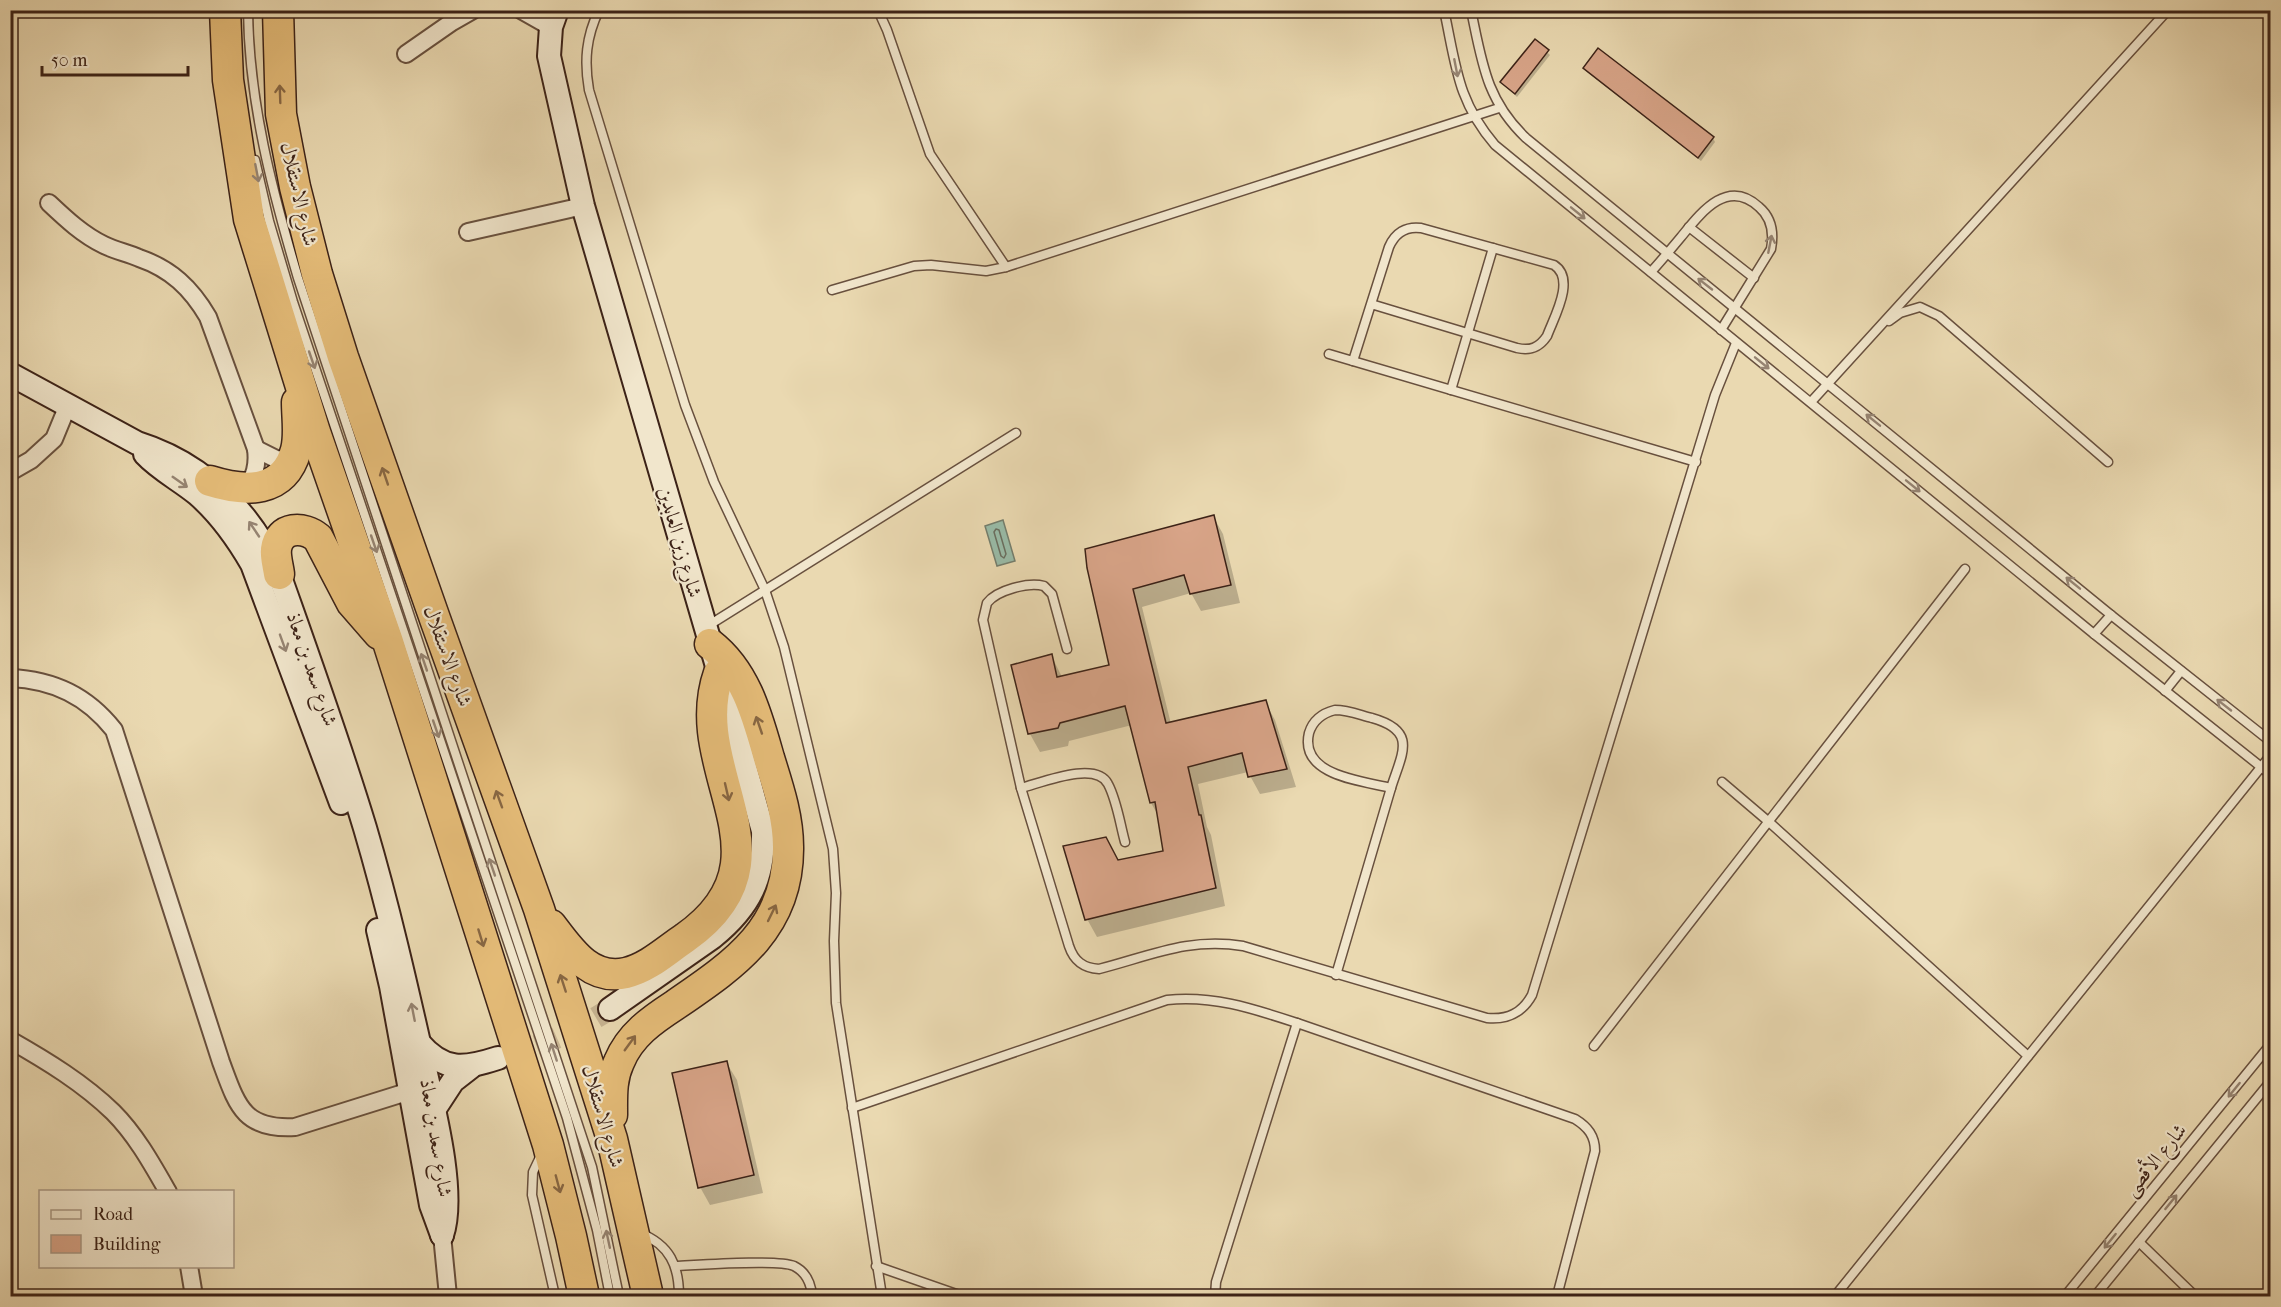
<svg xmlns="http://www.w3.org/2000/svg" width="2281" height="1307" viewBox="0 0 2281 1307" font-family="'IM FELL French Canon',Amiri,serif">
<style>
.water{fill:#99bba7;stroke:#747e6d;stroke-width:1.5}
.shadow{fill:#0003}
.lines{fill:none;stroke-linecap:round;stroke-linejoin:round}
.shore{stroke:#6a6e5f;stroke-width:1.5}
.building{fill:#d8a488;stroke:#3c2217;stroke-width:1.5}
.secondary-tunnel{stroke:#c7b492;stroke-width:22;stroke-dasharray:22 11;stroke-linecap:butt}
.lane-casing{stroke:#68503e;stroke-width:11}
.street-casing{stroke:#68503e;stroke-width:20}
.secondary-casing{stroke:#3c2217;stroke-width:26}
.highway-casing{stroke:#3c2217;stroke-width:33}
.lane{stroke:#f1e6cc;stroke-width:8}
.street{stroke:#f1e6cc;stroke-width:16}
.secondary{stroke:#f1e6cc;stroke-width:22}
.highway{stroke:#e5bc78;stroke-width:30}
.oneway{stroke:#968472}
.oneway2{stroke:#886743}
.labels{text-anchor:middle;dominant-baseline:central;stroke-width:4.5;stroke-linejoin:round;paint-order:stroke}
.street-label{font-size:20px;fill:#3c2217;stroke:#f1e6cc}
</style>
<rect width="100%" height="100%" fill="#ead9b1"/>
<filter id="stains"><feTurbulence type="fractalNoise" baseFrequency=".00333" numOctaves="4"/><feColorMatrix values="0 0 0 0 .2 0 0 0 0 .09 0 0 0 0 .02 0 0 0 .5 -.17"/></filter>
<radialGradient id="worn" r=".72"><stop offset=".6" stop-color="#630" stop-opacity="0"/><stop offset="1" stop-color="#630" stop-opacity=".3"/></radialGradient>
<path class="water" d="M 1003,520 L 1015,561 L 997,566 L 985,526 Z"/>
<g class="shadow">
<path d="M 1535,41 L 1550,55 L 1517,97 L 1501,82 Z"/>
<path d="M 1599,50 L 1713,138 L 1715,142 L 1701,161 L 1587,72 L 1585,68 Z"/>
<path d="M 1213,516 L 1223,534 L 1240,603 L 1201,611 L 1191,593 L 1142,607 L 1171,724 L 1265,702 L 1275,720 L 1296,787 L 1260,794 L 1248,772 L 1198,784 L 1207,827 L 1211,835 L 1225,906 L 1097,937 L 1087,919 L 1118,861 L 1165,852 L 1158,815 L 1151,803 L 1132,725 L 1069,741 L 1068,746 L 1040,752 L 1030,734 L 1013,666 L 1051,655 L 1062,677 L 1111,666 L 1088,568 Z"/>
<path d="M 726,1062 L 737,1080 L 763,1193 L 710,1205 L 700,1187 Z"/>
</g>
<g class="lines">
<path class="shore" d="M 996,529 L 999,530 L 1006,554 L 1004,558 L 1001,556 L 994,532 Z"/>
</g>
<g class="building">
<path d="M 1535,39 L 1549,50 L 1515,94 L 1500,82 Z"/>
<path d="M 1598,48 L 1714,137 L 1698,158 L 1583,68 Z"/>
<path d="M 1214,515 L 1231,585 L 1190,594 L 1184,575 L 1133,589 L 1166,723 L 1266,700 L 1287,769 L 1248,777 L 1242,753 L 1188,767 L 1199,815 L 1201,815 L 1216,888 L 1085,920 L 1063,846 L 1106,837 L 1118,860 L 1163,851 L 1155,802 L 1150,803 L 1125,706 L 1060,723 L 1058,728 L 1028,734 L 1011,665 L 1052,654 L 1057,677 L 1109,665 L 1087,568 L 1085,549 Z"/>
<path d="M 727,1061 L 754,1175 L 698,1188 L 672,1073 Z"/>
</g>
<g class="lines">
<path class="secondary-tunnel" d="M 505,1056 C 543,1046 577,1030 610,1009"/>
<g class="lane-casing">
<g id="lane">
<path d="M 248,10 C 249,103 272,190 298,278 L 592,1167 L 619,1296"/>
<path d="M 599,10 C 586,37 584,61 589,90 L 685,405 L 714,482 L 765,590 L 784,647 L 833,849 L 836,893 L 834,941 L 836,1003 L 882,1296"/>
<path d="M 878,10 L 887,30 L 930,154 L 1006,267"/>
<path d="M 1444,10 C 1456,65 1457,101 1495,145 L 2094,634 L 2270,774"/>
<path d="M 1471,10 C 1482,62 1486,100 1526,138 L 2111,615 L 2270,741"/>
<path d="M 255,160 L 269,221 L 293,302 L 567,1118 L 597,1230 L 610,1296"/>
<path d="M 1689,227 L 1754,278"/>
<path d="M 1651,272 C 1661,261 1671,249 1681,237 C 1700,214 1727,177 1759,207 C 1772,218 1774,233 1771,249 L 1721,330"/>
<path d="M 832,290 L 914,266 L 931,265 L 986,271 L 1006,267 L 1499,108"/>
<path d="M 1889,321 L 1900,313 L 1920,307 L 1939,316 L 2108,462"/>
<path d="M 1329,354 L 1696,462"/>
<path d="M 1353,361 L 1389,247 C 1395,233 1406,226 1421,228 L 1554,265 C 1576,279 1554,317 1547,336 C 1539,348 1530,351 1517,348 L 1371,304"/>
<path d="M 1451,390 L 1493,248"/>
<path d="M 1811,402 L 2168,10"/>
<path d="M 706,627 L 1016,433"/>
<path d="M 2094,634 L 2111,615"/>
<path d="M 1067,649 L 1052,594 L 1044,586 C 1028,582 997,590 987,603 L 983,620 L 1021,788 L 1069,946 C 1074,961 1083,968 1099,969 C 1150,956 1189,937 1243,946 L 1487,1018 C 1508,1020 1522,1013 1532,995 L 1715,395 L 1736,343"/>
<path d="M 2165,691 L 2181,671"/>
<path d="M 1335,710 C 1348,710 1360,715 1372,718 C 1418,731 1402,753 1391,788 C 1363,781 1299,776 1309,733 C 1313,720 1323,713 1335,710 Z"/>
<path d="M 1722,782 L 1769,822 L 2028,1056"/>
<path d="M 1021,788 C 1041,783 1096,760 1108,784 C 1117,801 1120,824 1125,842"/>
<path d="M 1336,975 L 1391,788"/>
<path d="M 1594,1046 L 1965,569"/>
<path d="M 852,1108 L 1167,1000 C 1213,995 1254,1009 1297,1023"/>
<path d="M 542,1153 L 533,1172 L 532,1195 L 555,1296"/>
<path d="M 640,1233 C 670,1245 679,1266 679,1296"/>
<path d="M 2139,1242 L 2195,1296"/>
<path d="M 676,1266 C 698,1265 778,1259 794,1266 C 806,1272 811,1283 812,1296"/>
<path d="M 876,1266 L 962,1296"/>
<path d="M 1215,1296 L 1216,1282 L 1297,1023 L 1575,1119 C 1588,1127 1595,1136 1595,1151 L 1557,1296"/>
<path d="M 1835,1296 L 2270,756"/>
<path d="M 2065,1296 L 2270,1045"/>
<path d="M 2095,1296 L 2270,1082"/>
</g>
</g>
<g class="street-casing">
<g id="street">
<path d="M 521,10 L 551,27"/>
<path d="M 406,54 L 452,22 L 473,10"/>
<path d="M 49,203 C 66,219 83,235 104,245 C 116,251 128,253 139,258 C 171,269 191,288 208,317 L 256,449 C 258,465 255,477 245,489"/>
<path d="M 468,232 L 583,206"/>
<path d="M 256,449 L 276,459 L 291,461"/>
<path d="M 10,472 L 31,460 L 54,439 L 68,405"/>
<path d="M 10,678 C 54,680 87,696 114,730 L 221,1062 C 237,1105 243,1130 295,1127 L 410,1091"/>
<path d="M 10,1040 C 47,1061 83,1083 113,1112 C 136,1135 152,1164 168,1192"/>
<path d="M 442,1235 L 448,1296"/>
<path d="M 189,1266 L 194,1296"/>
</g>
</g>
<g class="secondary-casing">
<g id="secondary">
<path d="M 557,10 L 551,27 L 549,56 L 583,206 L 719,673 L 763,831 C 764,878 750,907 713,937 L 610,1009"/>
<path d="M 10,374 L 137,443 C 204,464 250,512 279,574 C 309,659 339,742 365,828 C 388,906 406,985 424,1065 C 434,1109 456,1194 442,1235"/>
<path d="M 145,454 C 160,470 180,480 197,494 C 220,514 237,538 252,564 L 341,803"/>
<path d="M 378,930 L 391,986 L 431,1205 L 442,1235"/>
<path d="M 419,1043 C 444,1072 464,1069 498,1058"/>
<path d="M 434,1110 L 453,1081 L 471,1067"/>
</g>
</g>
<g class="highway-casing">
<g id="highway">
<path d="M 225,10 L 228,80 L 249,219 L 315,432 L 388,642 L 548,1145 L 571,1236 L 584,1296"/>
<path d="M 278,10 L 281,114 L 295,187 L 317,274 L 343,357 L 435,619 L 539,909 L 612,1139 L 648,1296"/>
<path d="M 210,481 C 245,492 284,494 296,450 C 300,435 297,418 297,402"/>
<path d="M 279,574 C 278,566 275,557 276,549 C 279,526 304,526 318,538 L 352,603 L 379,634"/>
<path d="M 551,925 C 570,950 590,981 626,973 C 648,968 667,950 685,938 C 799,858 684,772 719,673"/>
<path d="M 612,1115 C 612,1096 611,1079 619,1062 C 630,1035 652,1020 675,1005 C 735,964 789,928 788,847 C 788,816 778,787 769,758 C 757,716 746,672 710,644"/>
</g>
</g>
<use href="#lane" class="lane"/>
<use href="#street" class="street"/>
<use href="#secondary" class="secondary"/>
<use href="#highway" class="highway"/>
</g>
<defs><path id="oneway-shaft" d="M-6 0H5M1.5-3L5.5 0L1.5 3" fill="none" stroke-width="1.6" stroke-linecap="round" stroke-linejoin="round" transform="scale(1.5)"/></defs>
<g class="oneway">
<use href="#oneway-shaft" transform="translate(1456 68) rotate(79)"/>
<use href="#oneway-shaft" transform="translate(257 173) rotate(79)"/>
<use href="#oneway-shaft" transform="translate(1578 213) rotate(39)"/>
<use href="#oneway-shaft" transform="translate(1770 244) rotate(-79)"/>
<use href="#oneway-shaft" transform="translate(1705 284) rotate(-142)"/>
<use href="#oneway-shaft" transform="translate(312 360) rotate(71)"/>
<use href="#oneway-shaft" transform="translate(1762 363) rotate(39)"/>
<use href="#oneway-shaft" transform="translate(1873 420) rotate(-141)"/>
<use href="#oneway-shaft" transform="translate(180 482) rotate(35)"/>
<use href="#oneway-shaft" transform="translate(1913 486) rotate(39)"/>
<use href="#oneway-shaft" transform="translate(254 529) rotate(-124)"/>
<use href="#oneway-shaft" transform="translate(374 544) rotate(71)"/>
<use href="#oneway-shaft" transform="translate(2073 583) rotate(-141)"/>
<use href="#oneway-shaft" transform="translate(283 643) rotate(70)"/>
<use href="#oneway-shaft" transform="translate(424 662) rotate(-109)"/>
<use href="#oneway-shaft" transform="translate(2224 705) rotate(-142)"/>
<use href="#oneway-shaft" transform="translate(436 729) rotate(71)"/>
<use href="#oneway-shaft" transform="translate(492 867) rotate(-109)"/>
<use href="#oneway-shaft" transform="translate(413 1012) rotate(-101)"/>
<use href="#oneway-shaft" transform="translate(554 1052) rotate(-108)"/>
<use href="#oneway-shaft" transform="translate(2234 1090) rotate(129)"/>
<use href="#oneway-shaft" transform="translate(2171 1202) rotate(-51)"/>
<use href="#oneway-shaft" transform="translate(608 1239) rotate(-102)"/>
<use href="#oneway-shaft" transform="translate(2110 1241) rotate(129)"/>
</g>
<g class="oneway2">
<use href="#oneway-shaft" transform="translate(280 94) rotate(-92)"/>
<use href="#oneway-shaft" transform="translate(385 476) rotate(-109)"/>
<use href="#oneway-shaft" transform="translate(759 725) rotate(-109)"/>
<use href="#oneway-shaft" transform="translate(727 792) rotate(77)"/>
<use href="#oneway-shaft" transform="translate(499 799) rotate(-110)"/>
<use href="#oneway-shaft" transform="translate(772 913) rotate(-64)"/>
<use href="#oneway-shaft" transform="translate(481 938) rotate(73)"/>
<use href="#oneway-shaft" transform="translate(563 983) rotate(-108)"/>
<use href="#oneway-shaft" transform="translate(630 1043) rotate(-54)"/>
<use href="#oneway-shaft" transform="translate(558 1184) rotate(75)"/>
</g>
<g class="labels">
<g class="street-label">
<text transform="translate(299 194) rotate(77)">شارع الاستقلال</text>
<text transform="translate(680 542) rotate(74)">شارع زين العابدين</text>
<text transform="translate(448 656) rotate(70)">شارع الاستقلال</text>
<text transform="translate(312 669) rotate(71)">شارع سعد بن معاذ</text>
<text transform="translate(603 1116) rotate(74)">شارع الاستقلال</text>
<text transform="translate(436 1138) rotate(81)">شارع سعد بن معاذ</text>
<text transform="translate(2155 1160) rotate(-51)">شارع الأقصى</text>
</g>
</g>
<rect width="2281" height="1307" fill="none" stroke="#ead9b1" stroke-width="36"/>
<rect x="12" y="12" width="2257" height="1283" fill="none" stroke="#3c2217" stroke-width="3"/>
<rect x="18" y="18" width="2245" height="1271" fill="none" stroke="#3c2217" stroke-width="1.5"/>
<rect x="39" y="1190" width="195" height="78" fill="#f1e6cc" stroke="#a99884" stroke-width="1.5"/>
<rect x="51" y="1210" width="30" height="9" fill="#f1e6cc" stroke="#a99884" stroke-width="1.5"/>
<text x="93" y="1220" font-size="18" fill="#3c2217">Road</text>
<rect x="51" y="1235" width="30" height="18" fill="#d8a488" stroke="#a99884" stroke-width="1.5"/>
<text x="93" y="1250" font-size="18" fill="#3c2217">Building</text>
<path d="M42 66v9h146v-9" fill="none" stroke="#3c2217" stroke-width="3"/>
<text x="51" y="66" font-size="18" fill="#3c2217" stroke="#f1e6cc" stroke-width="4.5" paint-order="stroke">50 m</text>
<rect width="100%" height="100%" filter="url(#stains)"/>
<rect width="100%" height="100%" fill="url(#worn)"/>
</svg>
